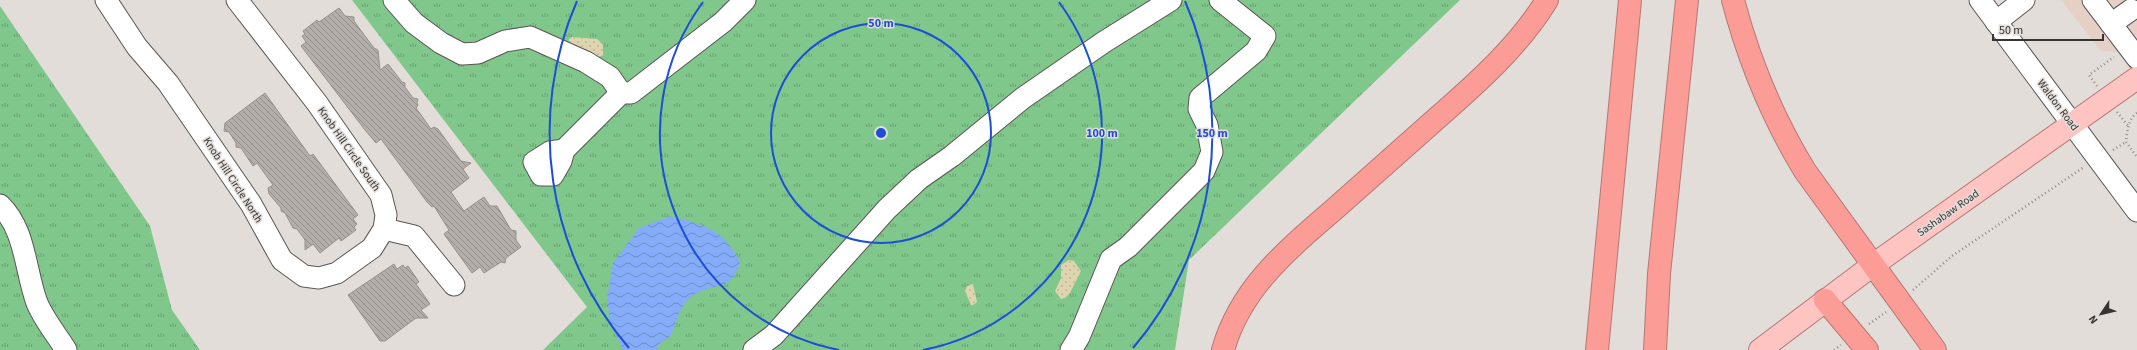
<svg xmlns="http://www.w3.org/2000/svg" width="2137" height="350" viewBox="0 0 2137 350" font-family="'Source Sans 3',sans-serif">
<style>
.commercial{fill:#e6cfc5}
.grass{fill:url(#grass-tufts)}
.sand{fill:url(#sand-dots)}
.water{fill:url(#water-waves)}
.building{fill:url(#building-back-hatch);stroke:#96918d}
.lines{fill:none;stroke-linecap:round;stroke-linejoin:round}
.minor-casing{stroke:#5b5753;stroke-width:23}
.major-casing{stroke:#b67874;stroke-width:24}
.highway-casing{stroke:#b67874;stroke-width:24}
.path{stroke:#8e8b88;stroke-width:2.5;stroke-dasharray:1 3;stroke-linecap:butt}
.minor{stroke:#fff;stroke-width:21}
.major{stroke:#fdc4c1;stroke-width:22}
.highway{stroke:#fb9c97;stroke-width:22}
.ring{fill:none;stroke:#1d4ed8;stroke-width:2}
.labels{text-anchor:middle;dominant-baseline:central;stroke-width:3;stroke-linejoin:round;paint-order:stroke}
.street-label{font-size:11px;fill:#363433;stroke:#e2ddd9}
.centre{fill:#1d4ed8;stroke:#e2ddd9;stroke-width:2}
.ring-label{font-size:12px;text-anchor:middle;font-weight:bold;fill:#1d4ed8;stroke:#e2ddd9;stroke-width:3;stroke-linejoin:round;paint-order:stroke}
</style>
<defs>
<pattern id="grass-tufts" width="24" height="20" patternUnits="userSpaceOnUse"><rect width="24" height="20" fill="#7fc78b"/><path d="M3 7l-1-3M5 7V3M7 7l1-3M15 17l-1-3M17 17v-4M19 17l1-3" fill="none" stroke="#69a272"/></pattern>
<pattern id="sand-dots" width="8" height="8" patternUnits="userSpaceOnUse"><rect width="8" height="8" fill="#ded5b0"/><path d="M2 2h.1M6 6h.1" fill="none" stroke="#bfb798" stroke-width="1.8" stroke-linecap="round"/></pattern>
<pattern id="water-waves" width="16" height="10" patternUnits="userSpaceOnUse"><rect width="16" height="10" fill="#85acf8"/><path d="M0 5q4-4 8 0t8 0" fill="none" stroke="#6e8dc9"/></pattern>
<pattern id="building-back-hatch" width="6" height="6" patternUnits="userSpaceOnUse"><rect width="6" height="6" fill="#b3aeaa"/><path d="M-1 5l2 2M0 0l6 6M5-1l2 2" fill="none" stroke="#928e8b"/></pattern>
</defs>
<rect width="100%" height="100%" fill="#e2ddd9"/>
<path class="commercial" d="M 2061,0 L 2137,0 L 2137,36 L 2117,52 L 2101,51 Z"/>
<g class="grass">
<path d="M 352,0 L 1460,0 L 1189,260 L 1175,350 L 543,350 L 587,307 Z"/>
<path d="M 0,6 L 150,226 L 172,310 L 200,350 L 0,350 Z"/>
</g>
<g class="sand">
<path d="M 572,37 L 597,39 L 603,45 L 603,55 L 596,58 L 569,44 L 569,39 Z"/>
<path d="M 1069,260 L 1074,261 L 1081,271 L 1070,293 L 1065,298 L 1061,299 L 1055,291 L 1061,278 L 1061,265 Z"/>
<path d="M 973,284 L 977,302 L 973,305 L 971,305 L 965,291 L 967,286 Z"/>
</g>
<path class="water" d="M 671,216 C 706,226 721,228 740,261 C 733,294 711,281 691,297 C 675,310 677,331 667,339 C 664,341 661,342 659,344 L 657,350 L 623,350 L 610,322 L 607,299 L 613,263 L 639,228 Z"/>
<g class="building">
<path d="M 339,8 L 345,16 L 354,17 L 354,21 L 362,32 L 374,48 L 378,50 L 380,70 L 388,64 L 402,82 L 405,83 L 405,87 L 413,98 L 418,99 L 417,103 L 418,105 L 416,108 L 431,129 L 434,127 L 438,129 L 461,161 L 471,163 L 463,169 L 469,178 L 451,192 L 464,211 L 484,197 L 490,206 L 497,206 L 511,230 L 516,231 L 516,240 L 521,247 L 506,258 L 505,263 L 501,262 L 484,273 L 480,267 L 472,273 L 444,234 L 449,230 L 434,206 L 432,207 L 427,202 L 381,139 L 376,143 L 365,130 L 301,46 L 306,42 L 302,36 L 305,34 L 303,31 L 317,20 L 319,22 Z"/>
<path d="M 265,93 L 310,156 L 313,154 L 358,215 L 353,219 L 357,224 L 354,227 L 356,230 L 341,241 L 339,238 L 320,253 L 313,244 L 305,250 L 305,240 L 297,229 L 293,228 L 285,213 L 281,211 L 281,208 L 269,194 L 268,188 L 273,185 L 257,163 L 253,166 L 241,148 L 236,147 L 236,143 L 229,132 L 224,131 L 225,123 Z"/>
<path d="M 394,264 L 397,269 L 403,265 L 405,268 L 408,266 L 419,282 L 416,284 L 430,304 L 421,310 L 428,318 L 416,318 L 385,341 L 380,341 L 348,295 Z"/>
</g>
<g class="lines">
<g class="minor-casing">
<g id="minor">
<path d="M 106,0 L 137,47 L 168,83 L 251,204 L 282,260 L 304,276 L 319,278 L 337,273 L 372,248 L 384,229"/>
<path d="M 237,0 L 317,103 L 381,195 L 386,215 L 384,229 L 414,236 L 454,285"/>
<path d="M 394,0 L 414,23 L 441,43 L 462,54 L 478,53 L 505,41 L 530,37 L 586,62 L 610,77 L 621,93"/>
<path d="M 1980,0 L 2137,211"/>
<path d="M 2093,0 L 2137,58"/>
<path d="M 1996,22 L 2024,0"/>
<path d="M 2111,24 L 2131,10"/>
<path d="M 564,150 L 561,161 L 553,175 L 541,175 L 534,162 L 550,152 L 564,150 L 621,93 L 631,93 L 723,22 L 745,0"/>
<path d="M 0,205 C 25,229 25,268 36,300 C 41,316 57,335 66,350"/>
<path d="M 754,350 L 774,335 L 887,209 L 919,179 L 952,156 L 1023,98 L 1104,42 L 1171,0"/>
<path d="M 1071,350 L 1079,337 L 1111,259 L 1128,247 L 1204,171 L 1212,152 L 1207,125 L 1199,109 L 1200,98 L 1256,51 L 1265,36 L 1220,0"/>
</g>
</g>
<g class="major-casing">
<path id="major" d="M 1760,350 L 1873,265 L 2137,78"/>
</g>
<g class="highway-casing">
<g id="highway">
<path d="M 1733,0 C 1749,61 1772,117 1805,171 L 1935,350"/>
<path d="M 1825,300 L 1867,350"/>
<path d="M 1223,350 C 1241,286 1290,248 1338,206 C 1371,177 1403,148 1436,119 C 1476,84 1519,46 1547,0"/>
<path d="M 1597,350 L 1630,0"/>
<path d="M 1655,350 L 1659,274 L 1687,0"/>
</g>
</g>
<g class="path">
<path d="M 2097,86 L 2089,75 L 2114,57"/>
<path d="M 2117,112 L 2129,127"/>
<path d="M 2137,113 C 2128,119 2127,132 2126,142 L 2137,157"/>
<path d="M 2113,150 L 2126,142"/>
<path d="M 1913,290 L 1952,256 L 2084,167"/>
<path d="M 1869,324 L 1886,312"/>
<path d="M 1834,350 L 1841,345"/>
</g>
<use href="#minor" class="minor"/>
<use href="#major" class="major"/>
<use href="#highway" class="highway"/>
</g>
<g class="ring">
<circle cx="881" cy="133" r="110"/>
<path d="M839 350A221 221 0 0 1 703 2M1059 2A221 221 0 0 1 923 350"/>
<path d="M629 348A331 331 0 0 1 577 1M1185 1A331 331 0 0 1 1133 348"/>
</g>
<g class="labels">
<g class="street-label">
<text transform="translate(2058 105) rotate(53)">Waldon Road</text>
<text transform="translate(349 149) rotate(55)">Knob Hill Circle South</text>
<text transform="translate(233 180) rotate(57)">Knob Hill Circle North</text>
<text transform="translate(1948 213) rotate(-35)">Sashabaw Road</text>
</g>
</g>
<circle cx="881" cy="133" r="6" class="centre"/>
<g class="ring-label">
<text x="881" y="27">50 m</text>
<text x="1102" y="137">100 m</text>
<text x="1212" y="137">150 m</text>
</g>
<g transform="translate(2101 314) rotate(235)" stroke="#e2ddd9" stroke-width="3" paint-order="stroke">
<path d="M0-3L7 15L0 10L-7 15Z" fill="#363433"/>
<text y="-6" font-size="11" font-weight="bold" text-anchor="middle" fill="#363433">N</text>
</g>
<path d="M1993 34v6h110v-6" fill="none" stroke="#363433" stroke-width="2"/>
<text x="1999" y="34" font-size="12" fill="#363433" stroke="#e2ddd9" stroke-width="3" paint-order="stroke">50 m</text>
</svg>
